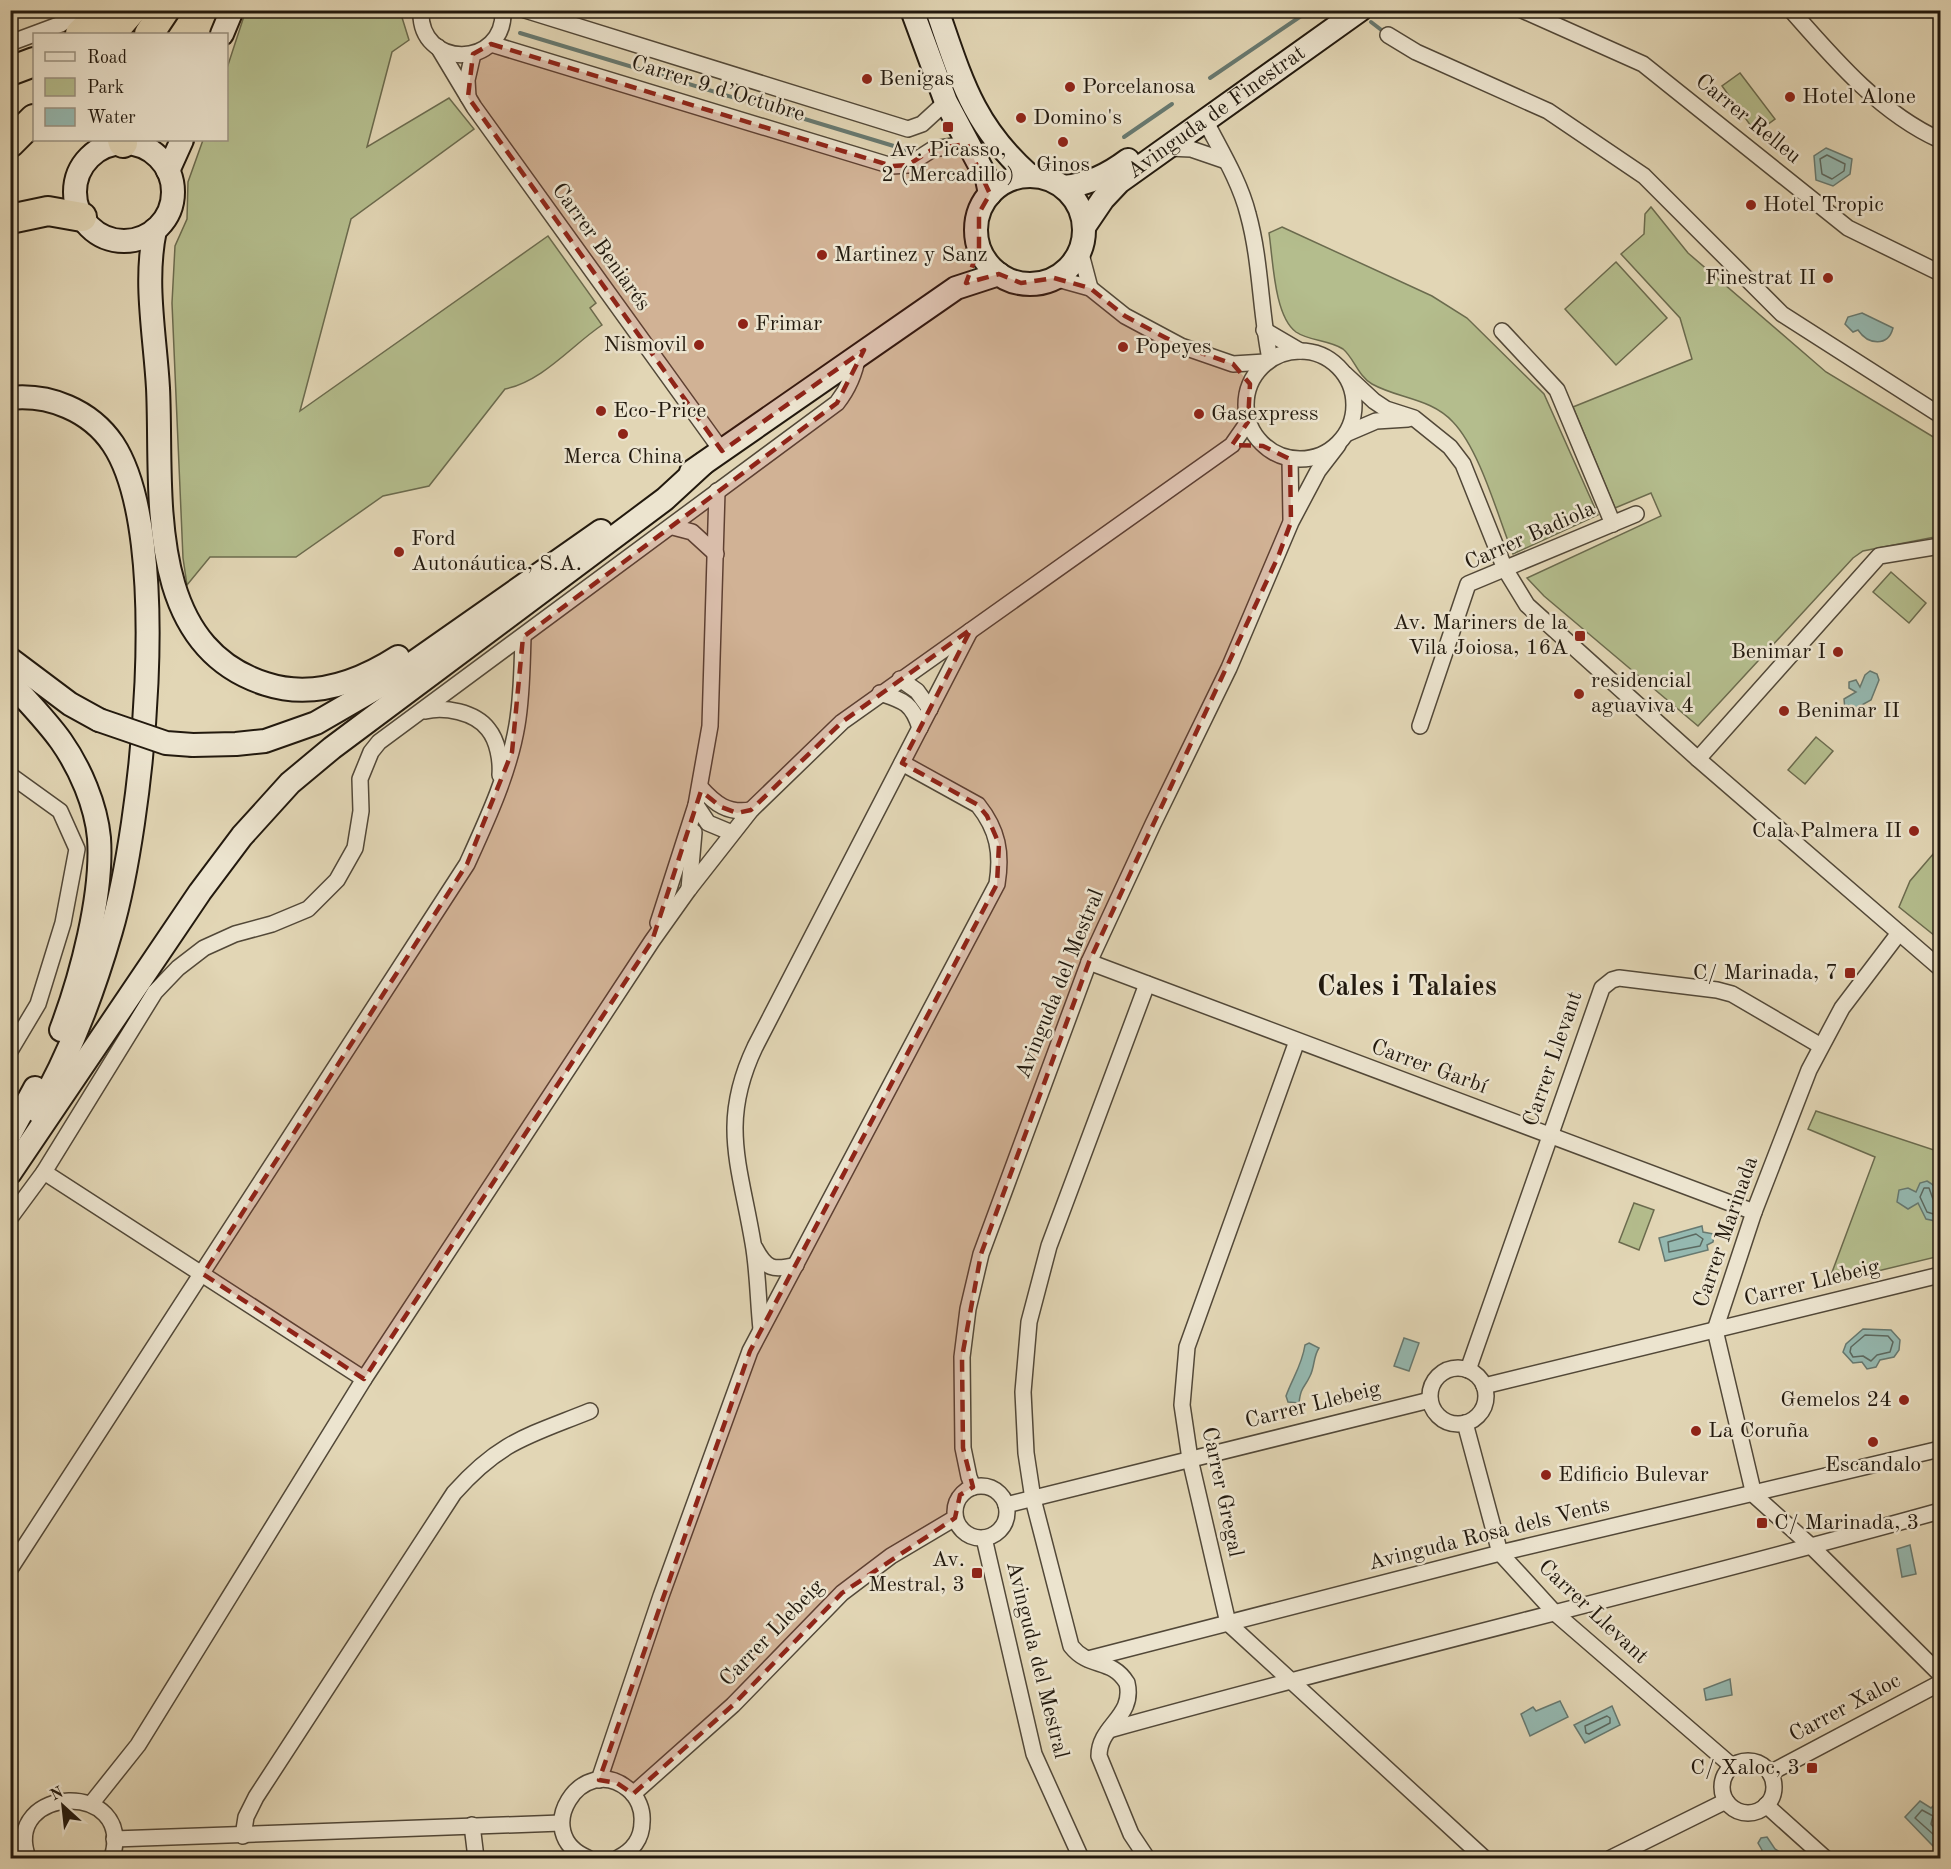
<svg xmlns="http://www.w3.org/2000/svg" width="1951" height="1869" viewBox="0 0 1951 1869" font-family="'Old Standard TT',serif">
<style>
.green{fill:#b4bd8d;stroke:#6b6b4e;stroke-width:1.5}
.water{fill:#95b9b1;stroke:#677970;stroke-width:1.5}
.lines{fill:none;stroke-linecap:round;stroke-linejoin:round}
.shore{stroke:#5c6960;stroke-width:1.5}
.stream{stroke:#677970;stroke-width:4}
.street-casing{stroke:#524838;stroke-width:18}
.secondary-casing{stroke:#22190e;stroke-width:26}
.highway-casing{stroke:#22190e;stroke-width:32}
.street{stroke:#ece4cf;stroke-width:15}
.secondary{stroke:#ece4cf;stroke-width:22}
.highway{stroke:#e2d6b5;stroke-width:28}
.secondary-bridge-casing{stroke:#22190e;stroke-width:26;stroke-linecap:butt}
.secondary-bridge{stroke:#ece4cf;stroke-width:22}
.marked{fill:#8f2418;fill-opacity:0.2;stroke:#8f2418;stroke-width:4.5;stroke-dasharray:12 8;stroke-linejoin:round}
.poi-dot{fill:#8f2418;stroke:#ece4cf;stroke-width:2}
.labels{text-anchor:middle;dominant-baseline:central;stroke-width:5;stroke-linejoin:round;paint-order:stroke}
.poi-label{font-size:22px;fill:#22190e;stroke:#ece4cf;text-anchor:start}
.street-label{font-size:22px;fill:#22190e;stroke:#ece4cf}
.district-label{font-size:28px;font-weight:bold;fill:#22190e;stroke:#ece4cf}
</style>
<rect width="100%" height="100%" fill="#e2d6b5"/>
<filter id="stains"><feTurbulence type="fractalNoise" baseFrequency=".00333" numOctaves="4"/><feColorMatrix values="0 0 0 0 .2 0 0 0 0 .09 0 0 0 0 .02 0 0 0 .5 -.17"/></filter>
<radialGradient id="worn" r=".72"><stop offset=".6" stop-color="#630" stop-opacity="0"/><stop offset="1" stop-color="#630" stop-opacity=".3"/></radialGradient>
<g class="green">
<path d="M 246,10 L 400,11 L 409,40 L 392,52 L 367,147 L 449,98 L 474,129 L 351,219 L 300,411 L 548,236 L 596,303 L 590,308 L 602,325 C 571,346 543,381 505,389 L 429,486 L 383,496 L 296,557 L 210,557 L 187,585 L 183,558 L 172,303 L 175,246 L 187,219 L 188,182 L 203,140 L 226,140 L 227,68 Z"/>
<path d="M 1740,73 L 1775,119 L 1756,133 L 1722,86 Z"/>
<path d="M 1651,207 L 1688,253 L 1826,372 L 1940,441 L 1940,536 L 1863,551 L 1853,558 L 1698,726 L 1544,596 L 1527,578 L 1661,516 L 1651,493 L 1615,508 L 1573,407 L 1692,359 L 1680,318 L 1621,254 L 1644,234 L 1645,214 Z"/>
<path d="M 1282,227 L 1432,296 L 1467,318 L 1544,394 L 1598,515 L 1513,554 C 1498,517 1480,450 1453,422 C 1431,398 1399,399 1372,384 C 1358,376 1354,358 1343,349 C 1329,340 1309,341 1296,332 C 1274,316 1273,259 1269,233 Z"/>
<path d="M 1616,262 L 1667,318 L 1616,365 L 1565,309 Z"/>
<path d="M 1891,572 L 1926,603 L 1909,623 L 1873,592 Z"/>
<path d="M 1816,737 L 1833,751 L 1805,784 L 1788,770 Z"/>
<path d="M 1940,846 L 1940,940 L 1899,907 L 1910,881 Z"/>
<path d="M 1816,1111 L 1940,1152 L 1940,1256 L 1828,1283 L 1875,1157 L 1808,1129 Z"/>
<path d="M 1634,1203 L 1654,1210 L 1639,1250 L 1619,1242 Z"/>
</g>
<g class="water">
<path d="M 1826,148 L 1852,159 L 1850,174 L 1833,186 L 1816,180 L 1814,156 Z"/>
<path d="M 1862,313 L 1893,328 C 1888,347 1868,345 1858,330 L 1853,332 L 1845,324 L 1848,317 Z"/>
<path d="M 1870,671 L 1877,674 L 1879,680 L 1871,700 L 1851,711 L 1845,710 L 1844,699 L 1856,692 L 1849,688 L 1849,682 L 1856,680 L 1860,687 L 1865,675 Z"/>
<path d="M 1927,1181 C 1942,1188 1941,1208 1940,1222 L 1926,1219 L 1918,1203 L 1908,1209 L 1897,1202 L 1899,1190 L 1908,1188 L 1916,1192 L 1920,1183 Z"/>
<path d="M 1702,1226 L 1703,1232 L 1714,1234 L 1713,1242 L 1707,1245 L 1708,1250 L 1665,1261 L 1659,1238 Z"/>
<path d="M 1863,1329 L 1891,1330 L 1900,1340 L 1899,1350 L 1894,1357 L 1880,1360 L 1876,1367 L 1867,1369 L 1862,1362 L 1853,1363 L 1843,1352 L 1846,1344 Z"/>
<path d="M 1404,1338 L 1419,1343 L 1409,1371 L 1394,1366 Z"/>
<path d="M 1309,1343 L 1319,1348 C 1313,1357 1315,1366 1310,1376 C 1304,1389 1301,1386 1299,1403 L 1288,1402 L 1286,1396 C 1293,1377 1302,1365 1305,1345 Z"/>
<path d="M 1910,1545 L 1916,1574 L 1902,1577 L 1897,1549 Z"/>
<path d="M 1730,1679 L 1732,1695 L 1706,1700 L 1704,1689 Z"/>
<path d="M 1560,1701 L 1568,1717 L 1530,1736 L 1521,1714 L 1533,1707 L 1536,1711 Z"/>
<path d="M 1612,1706 L 1620,1725 L 1585,1743 L 1574,1725 Z"/>
<path d="M 1940,1799 L 1940,1819 L 1937,1822 L 1940,1827 L 1940,1837 L 1933,1846 L 1905,1817 L 1920,1801 L 1931,1808 Z"/>
<path d="M 1767,1837 L 1775,1849 L 1790,1858 L 1760,1858 L 1762,1850 L 1758,1843 L 1761,1838 Z"/>
</g>
<g class="lines">
<g class="shore">
<path d="M 1827,155 L 1845,164 L 1844,171 L 1832,179 L 1822,174 L 1820,159 Z"/>
<path d="M 1940,1202 L 1933,1199 L 1929,1188 L 1924,1188 L 1920,1197 L 1927,1212 L 1940,1216"/>
<path d="M 1696,1234 L 1703,1239 L 1700,1246 L 1669,1252 L 1668,1242 Z"/>
<path d="M 1865,1335 L 1888,1336 L 1893,1342 L 1890,1352 L 1877,1355 L 1871,1361 L 1863,1356 L 1853,1357 L 1850,1352 L 1851,1347 Z"/>
<path d="M 1607,1716 L 1610,1718 L 1610,1723 L 1589,1734 L 1586,1733 L 1585,1726 Z"/>
<path d="M 1922,1810 L 1933,1816 L 1931,1824 L 1937,1832 L 1934,1835 L 1915,1818 Z"/>
</g>
<g class="stream">
<path d="M 1371,22 L 1384,32"/>
<path d="M 520,33 L 907,150"/>
<path d="M 1210,78 L 1310,10"/>
<path d="M 1124,137 L 1172,104"/>
</g>
<g class="street-casing">
<g id="street">
<path d="M 421,10 C 418,70 506,69 503,10"/>
<path d="M 525,10 L 908,129 L 922,124 L 946,102"/>
<path d="M 1522,10 L 1643,64 L 1848,228 L 1940,273"/>
<path d="M 1791,10 C 1834,59 1880,113 1940,140"/>
<path d="M 1388,35 L 1416,52 L 1548,111 L 1644,176 L 1782,314 L 1940,415"/>
<path d="M 10,43 L 61,24 L 78,10"/>
<path d="M 491,44 L 892,166 L 908,165 L 933,149 L 967,144"/>
<path d="M 438,47 L 474,107 L 722,451"/>
<path d="M 468,97 L 467,80 L 473,54"/>
<path d="M 1206,122 C 1221,151 1240,182 1248,214 C 1261,261 1260,310 1270,359"/>
<path d="M 1168,148 L 1191,149 L 1226,161"/>
<path d="M 1080,250 L 1090,288"/>
<path d="M 1054,278 L 1090,288 L 1125,316 L 1181,346 L 1233,364 L 1265,362"/>
<path d="M 1264,330 L 1300,351"/>
<path d="M 1502,331 L 1557,390 L 1613,524"/>
<circle cx="1300" cy="405" r="54"/>
<path d="M 1345,374 L 1374,401 L 1386,409 L 1414,418 L 1450,447 L 1463,464 L 1505,569 L 1527,605 L 1698,759 L 1940,968"/>
<path d="M 1348,433 L 1376,421 L 1408,419"/>
<path d="M 1290,459 L 1291,519"/>
<path d="M 673,527 L 692,532 L 716,554"/>
<path d="M 900,679 L 917,691 L 930,709"/>
<path d="M 880,693 C 904,701 912,703 920,728"/>
<path d="M 425,711 C 444,706 475,712 488,729 C 498,741 501,761 500,775"/>
<path d="M 1420,726 L 1468,584 L 1636,514"/>
<path d="M 1698,759 L 1879,556 L 1940,546"/>
<path d="M 10,775 L 60,811 L 77,849 L 63,923 L 38,1004 L 10,1051"/>
<path d="M 700,787 C 715,804 728,814 751,810"/>
<path d="M 696,805 L 708,823 L 732,833"/>
<path d="M 689,889 L 694,832"/>
<path d="M 658,923 L 696,805 L 710,726 L 717,491"/>
<path d="M 1899,933 L 1842,1008 L 1809,1070 L 1754,1212 L 1715,1330 L 1754,1495 L 1812,1547 L 1940,1674"/>
<path d="M 1089,962 L 1754,1212"/>
<path d="M 1147,984 L 1049,1246 L 1029,1322 L 1023,1392 L 1026,1453 L 1033,1499 L 1071,1646 C 1090,1670 1111,1657 1127,1683 C 1135,1717 1099,1725 1099,1756 L 1131,1834 L 1147,1858"/>
<path d="M 1297,1041 L 1187,1347 L 1182,1405 L 1190,1459 L 1228,1623 L 1484,1858"/>
<path d="M 44,1172 L 364,1379"/>
<path d="M 10,1218 L 44,1172 L 155,992 L 178,968 L 204,948 L 235,934 L 272,924 L 308,909 L 337,880 L 355,848 L 361,811 L 360,779 L 371,752 L 379,742 L 837,403 C 848,389 855,373 858,355"/>
<path d="M 755,1248 C 766,1269 773,1271 796,1265"/>
<path d="M 761,1329 C 758,1301 758,1271 753,1243 C 740,1165 719,1123 755,1047 L 970,631"/>
<circle cx="1458" cy="1396" r="28"/>
<path d="M 1468,1370 L 1602,988 L 1612,980 L 1619,978 L 1717,990 L 1732,994 L 1821,1046"/>
<path d="M 1484,1386 L 1940,1275"/>
<path d="M 1465,1423 L 1500,1553 L 1555,1613 L 1732,1766"/>
<circle cx="981" cy="1512" r="26"/>
<path d="M 973,1487 L 969,1477 L 963,1448 L 962,1357 L 968,1309 L 981,1254 L 1089,962 L 1153,824 L 1229,668 L 1291,522 L 1318,471 L 1338,445"/>
<path d="M 1006,1505 L 1430,1400"/>
<path d="M 984,1538 L 1034,1754 L 1081,1858"/>
<path d="M 10,1569 L 467,864 C 487,820 509,773 517,725 C 522,696 522,666 523,637"/>
<path d="M 1088,1659 L 1500,1553 L 1940,1449"/>
<path d="M 1109,1730 C 1385,1653 1664,1588 1940,1511"/>
<circle cx="1748" cy="1787" r="26"/>
<path d="M 1770,1773 L 1940,1683"/>
<path d="M 599,1780 L 661,1596 L 750,1351 L 997,884 C 1002,853 998,830 978,805 L 902,763"/>
<path d="M 633,1794 L 733,1705 L 842,1593 L 891,1556 L 955,1518"/>
<path d="M 91,1804 L 138,1745 L 364,1379 L 652,941 L 689,889 L 751,810 L 842,722 L 1232,445 L 1248,422"/>
<path d="M 1766,1805 L 1825,1858"/>
<path d="M 472,1825 L 476,1858"/>
<path d="M 243,1836 L 246,1817 L 256,1797 L 454,1493 C 500,1441 528,1436 590,1411"/>
<path d="M 114,1839 L 561,1823"/>
<path d="M 28,1858 C 1,1785 136,1779 112,1858"/>
<path d="M 588,1858 C 529,1834 582,1751 628,1789 C 638,1797 643,1810 642,1822 C 642,1839 632,1851 618,1858"/>
<path d="M 1611,1858 L 1726,1801"/>
</g>
</g>
<g class="secondary-casing">
<g id="secondary">
<path d="M 912,10 L 946,102 L 987,179 L 990,194"/>
<path d="M 937,10 C 961,79 973,126 1030,176"/>
<path d="M 222,34 L 232,10"/>
<circle cx="124" cy="192" r="49"/>
<path d="M 168,171 L 182,140"/>
<circle cx="1030" cy="230" r="54"/>
<path d="M 1064,187 C 1089,184 1108,175 1128,160"/>
<path id="s1" d="M 1084,227 L 1103,199 L 1119,182 L 1360,10"/>
<path d="M 155,230 C 144,282 155,335 158,388 C 163,489 142,645 266,684 C 312,699 359,682 398,657"/>
<path d="M 10,398 C 49,394 90,410 113,444 C 174,536 142,825 111,931 C 93,993 70,1055 37,1111"/>
<path d="M 691,472 L 956,288 L 999,274"/>
<path d="M 10,659 L 70,704 L 99,720"/>
<path d="M 10,682 C 27,701 46,720 61,741 C 80,768 96,805 99,838 C 103,895 81,977 61,1030"/>
<path d="M 193,745 L 236,744 L 265,741 L 316,723 L 380,686 L 601,531"/>
<path d="M 10,1134 L 35,1088"/>
<path d="M 10,1173 L 200,892 L 242,836 L 290,783 L 332,748 L 665,499 L 703,464"/>
</g>
</g>
<g class="highway-casing">
<g id="highway">
<path d="M 80,34 L 104,10"/>
<path d="M 111,34 L 132,10"/>
<path d="M 149,34 L 165,10"/>
<path d="M 10,71 L 34,62"/>
<path d="M 122,140 L 123,143"/>
<path d="M 10,143 L 34,119"/>
<path d="M 10,219 L 48,211 L 82,217"/>
</g>
</g>
<use href="#street" class="street"/>
<use href="#secondary" class="secondary"/>
<use href="#highway" class="highway"/>
<g class="secondary-bridge-casing">
<path id="secondary-bridge" d="M 99,720 L 166,743 L 193,745"/>
</g>
<use href="#secondary-bridge" class="secondary-bridge"/>
</g>
<path class="marked" d="M 491,44 L 892,166 L 908,165 L 933,149 L 967,144 L 990,194 L 979,213 L 979,248 L 966,283 L 999,274 L 1021,283 L 1054,278 L 1090,288 L 1125,316 L 1181,346 L 1233,364 L 1250,384 L 1248,422 L 1232,445 L 1263,446 L 1290,459 L 1291,522 L 1278,557 L 1089,962 L 981,1254 L 962,1357 L 963,1448 L 973,1487 L 960,1495 L 955,1518 L 842,1593 L 733,1705 L 633,1794 L 617,1783 L 599,1780 L 750,1351 L 997,884 L 999,844 L 987,816 L 978,805 L 902,763 L 971,629 L 842,722 L 751,810 L 737,813 L 721,807 L 701,791 L 652,941 L 364,1379 L 203,1274 L 467,864 L 512,752 L 523,637 L 837,403 L 864,350 L 722,451 L 468,97 L 473,54 Z"/>
<g class="poi-dot">
<circle cx="867" cy="79" r="6"/>
<circle cx="1070" cy="87" r="6"/>
<circle cx="1790" cy="97" r="6"/>
<circle cx="1021" cy="118" r="6"/>
<rect x="942" y="121" width="12" height="12" rx="3"/>
<circle cx="1063" cy="142" r="6"/>
<circle cx="1751" cy="205" r="6"/>
<circle cx="822" cy="255" r="6"/>
<circle cx="1828" cy="278" r="6"/>
<circle cx="743" cy="324" r="6"/>
<circle cx="699" cy="345" r="6"/>
<circle cx="1123" cy="347" r="6"/>
<circle cx="601" cy="411" r="6"/>
<circle cx="1199" cy="414" r="6"/>
<circle cx="623" cy="434" r="6"/>
<circle cx="399" cy="552" r="6"/>
<rect x="1574" y="630" width="12" height="12" rx="3"/>
<circle cx="1838" cy="652" r="6"/>
<circle cx="1579" cy="694" r="6"/>
<circle cx="1784" cy="711" r="6"/>
<circle cx="1914" cy="831" r="6"/>
<rect x="1844" y="967" width="12" height="12" rx="3"/>
<circle cx="1904" cy="1400" r="6"/>
<circle cx="1696" cy="1431" r="6"/>
<circle cx="1873" cy="1442" r="6"/>
<circle cx="1546" cy="1475" r="6"/>
<rect x="1756" y="1517" width="12" height="12" rx="3"/>
<rect x="971" y="1567" width="12" height="12" rx="3"/>
<rect x="1806" y="1762" width="12" height="12" rx="3"/>
</g>
<g class="labels">
<g class="poi-label">
<text x="879" y="79">Benigas</text>
<text x="1082" y="87">Porcelanosa</text>
<text x="1802" y="97">Hotel Alone</text>
<text x="1033" y="118">Domino's</text>
<text x="948" y="150" text-anchor="middle">Av. Picasso,<tspan x="948" dy="25">2 (Mercadillo)</tspan></text>
<text x="1063" y="165" text-anchor="middle">Ginos</text>
<text x="1763" y="205">Hotel Tropic</text>
<text x="834" y="255">Martinez y Sanz</text>
<text x="1816" y="278" text-anchor="end">Finestrat II</text>
<text x="755" y="324">Frimar</text>
<text x="687" y="345" text-anchor="end">Nismovil</text>
<text x="1135" y="347">Popeyes</text>
<text x="613" y="411">Eco-Price</text>
<text x="1211" y="414">Gasexpress</text>
<text x="623" y="457" text-anchor="middle">Merca China</text>
<text x="411" y="539">Ford<tspan x="411" dy="25">Autonáutica, S.A.</tspan></text>
<text x="1568" y="623" text-anchor="end">Av. Mariners de la<tspan x="1568" dy="25">Vila Joiosa, 16A</tspan></text>
<text x="1826" y="652" text-anchor="end">Benimar I</text>
<text x="1591" y="681">residencial<tspan x="1591" dy="25">aguaviva 4</tspan></text>
<text x="1796" y="711">Benimar II</text>
<text x="1902" y="831" text-anchor="end">Cala Palmera II</text>
<text x="1838" y="973" text-anchor="end">C/ Marinada, 7</text>
<text x="1892" y="1400" text-anchor="end">Gemelos 24</text>
<text x="1708" y="1431">La Coruña</text>
<text x="1873" y="1465" text-anchor="middle">Escandalo</text>
<text x="1558" y="1475">Edificio Bulevar</text>
<text x="1774" y="1523">C/ Marinada, 3</text>
<text x="965" y="1560" text-anchor="end">Av.<tspan x="965" dy="25">Mestral, 3</tspan></text>
<text x="1800" y="1768" text-anchor="end">C/ Xaloc, 3</text>
</g>
<g class="street-label">
<text transform="translate(718 89) rotate(17)">Carrer 9 d’Octubre</text>
<text stroke="none"><textPath href="#s1" startOffset="177">Avinguda de Finestrat</textPath></text>
<text transform="translate(1748 119) rotate(39)">Carrer Relleu</text>
<text transform="translate(601 247) rotate(54)">Carrer Beniarés</text>
<text transform="translate(1530 536) rotate(-24)">Carrer Badiola</text>
<text transform="translate(1060 984) rotate(-68)">Avinguda del Mestral</text>
<text transform="translate(1553 1059) rotate(-71)">Carrer Llevant</text>
<text transform="translate(1429 1067) rotate(20)">Carrer Garbí</text>
<text transform="translate(1726 1232) rotate(-71)">Carrer Marinada</text>
<text transform="translate(1812 1283) rotate(-14)">Carrer Llebeig</text>
<text transform="translate(1313 1405) rotate(-14)">Carrer Llebeig</text>
<text transform="translate(1222 1492) rotate(78)">Carrer Gregal</text>
<text transform="translate(1489 1534) rotate(-14)">Avinguda Rosa dels Vents</text>
<text transform="translate(1593 1612) rotate(43)">Carrer Llevant</text>
<text transform="translate(772 1633) rotate(-46)">Carrer Llebeig</text>
<text transform="translate(1037 1660) rotate(76)">Avinguda del Mestral</text>
<text transform="translate(1845 1708) rotate(-28)">Carrer Xaloc</text>
</g>
<g class="district-label">
<text x="1407" y="988">Cales i Talaies</text>
</g>
</g>
<rect width="1951" height="1869" fill="none" stroke="#e2d6b5" stroke-width="36"/>
<rect x="12" y="12" width="1927" height="1845" fill="none" stroke="#22190e" stroke-width="3"/>
<rect x="18" y="18" width="1915" height="1833" fill="none" stroke="#22190e" stroke-width="1.5"/>
<rect x="33" y="33" width="195" height="108" fill="#ece4cf" stroke="#9b9382" stroke-width="1.5"/>
<rect x="45" y="52" width="30" height="9" fill="#ece4cf" stroke="#9b9382" stroke-width="1.5"/>
<text x="87" y="63" font-size="18" fill="#22190e">Road</text>
<rect x="45" y="78" width="30" height="18" fill="#b4bd8d" stroke="#9b9382" stroke-width="1.5"/>
<text x="87" y="93" font-size="18" fill="#22190e">Park</text>
<rect x="45" y="108" width="30" height="18" fill="#95b9b1" stroke="#9b9382" stroke-width="1.5"/>
<text x="87" y="123" font-size="18" fill="#22190e">Water</text>
<g transform="translate(63 1806) rotate(333)" stroke="#ece4cf" stroke-width="4.5" paint-order="stroke">
<path d="M0-4.5L10 22L0 15L-10 22Z" fill="#22190e"/>
<text y="-9" font-size="16" font-weight="bold" text-anchor="middle" fill="#22190e">N</text>
</g>
<rect width="100%" height="100%" filter="url(#stains)"/>
<rect width="100%" height="100%" fill="url(#worn)"/>
</svg>
